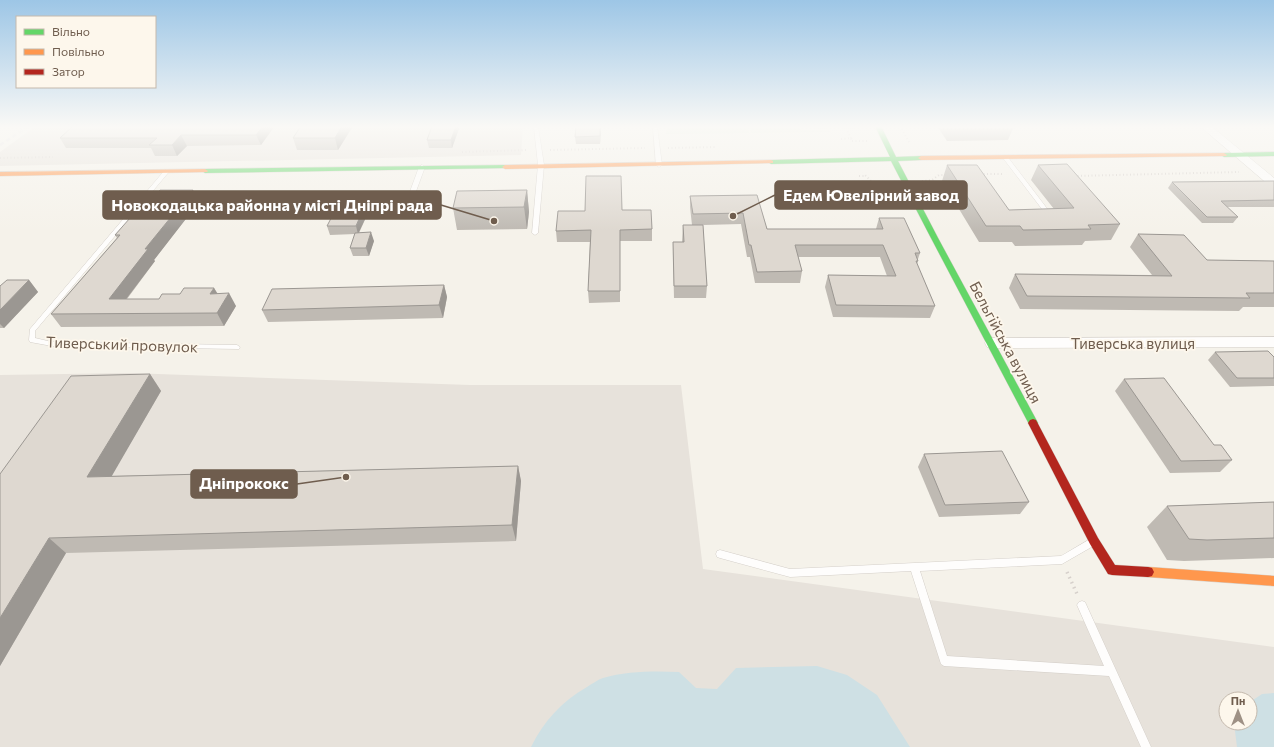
<svg xmlns="http://www.w3.org/2000/svg" width="1274" height="747" viewBox="0 0 1274 747" font-family="Commissioner,sans-serif">
<style>
.industrial{fill:#e7e2db;fill-rule:evenodd}
.green{fill:#e1ebd6}
.water{fill:#cee0e4}
.lines{fill:none;stroke-linecap:round;stroke-linejoin:round}
.lane-casing{stroke:#d4cfc9;stroke-width:1}
.street-casing{stroke:#d4cfc9;stroke-width:1}
.fast-casing{stroke:#d5cfc8;stroke-width:1}
.slow-casing{stroke:#d5cfc8;stroke-width:1}
.jam-casing{stroke:#d5cfc8;stroke-width:1}
.path-far1{stroke:#d6d0cb;stroke-width:2;stroke-dasharray:1 2.5;stroke-linecap:butt}
.path{stroke:#d6d0cb;stroke-width:3.5;stroke-dasharray:1.5 4;stroke-linecap:butt}
.lane{fill:#fefdfc;fill-rule:evenodd}
.street{fill:#fefdfc;fill-rule:evenodd}
.fast{fill:#63d668;fill-rule:evenodd}
.slow{fill:#ff974d;fill-rule:evenodd}
.jam{fill:#b3261e;fill-rule:evenodd}
.rail{stroke:#e4e2e3;stroke-width:2.5;stroke-dasharray:4.5 3;stroke-linecap:butt}
.wall{fill:#bfbab3}
.shaded-wall{fill:#9b9792}
.building{fill:#ded8d0;stroke:#9b9792}
.labels{text-anchor:middle;dominant-baseline:central;stroke-width:3.5;stroke-linejoin:round;paint-order:stroke}
.street-label{font-size:15px;fill:#6f5d4e;stroke:#fdf7ec}
.leader{fill:none;stroke:#6f5d4e;stroke-width:1.5}
.callout-dot{fill:#6f5d4e;stroke:#fdf7ec;stroke-width:1.5}
.callout{fill:#6f5d4e;stroke:#6f5d4e;stroke-width:1.5}
.callout-label{font-size:16px;text-anchor:middle;font-weight:bold;fill:#fff}
</style>
<rect width="100%" height="100%" fill="#f5f2ea"/>
<g class="industrial">
<path d="M 36,126 L 523,126 L 521,155 L 0,166 L 0,152 Z"/>
<path d="M 130,373 L 470,385 L 681,385 L 703,569 L 1274,647 L 1274,747 L 0,747 L 0,375 ZM 1226,699 L 1250,699 L 1250,723 L 1226,723 Z"/>
</g>
<g class="green">
<path d="M 667,126 L 747,126 L 749,133 L 666,134 Z"/>
<path d="M 750,126 L 793,126 L 803,130 L 827,130 L 831,132 L 751,133 Z"/>
</g>
<g class="water">
<path d="M 817,666 L 847,675 L 877,695 L 910,747 L 531,747 C 544,721 561,702 587,687 C 592,684 597,680 603,678 C 627,671 654,671 679,672 L 696,688 L 717,689 L 736,668 Z"/>
<path d="M 1274,693 L 1274,747 L 1237,747 L 1235,731 L 1238,723 L 1250,723 L 1250,702 L 1262,694 Z"/>
</g>
<g class="lines">
<g class="lane-casing">
<g id="lane">
<path d="M 534,126 L 538,126 L 544,165 L 538,233 L 535,235 L 532,233 L 538,165 Z"/>
<path d="M 653,126 L 657,126 L 662,165 L 659,167 L 656,165 Z"/>
<path d="M 1003,156 L 1007,156 L 1052,215 L 1052,217 L 1048,217 L 1003,158 Z"/>
<path d="M 422,165 L 425,167 L 411,205 L 408,207 L 406,206 L 405,205 L 419,167 Z"/>
<path d="M 166,170 L 169,172 L 168,173 L 35,331 L 35,338 L 52,342 L 237,345 L 240,347 L 239,349 L 52,346 L 30,342 L 29,340 L 30,329 L 164,171 Z"/>
<path d="M 1092,538 L 1095,539 L 1096,542 L 1095,545 L 1062,564 L 920,571 L 947,656 L 1104,666 L 1077,605 L 1079,602 L 1082,601 L 1085,602 L 1151,747 L 1141,747 L 1109,676 L 944,666 L 941,664 L 911,571 L 790,577 L 720,558 L 717,557 L 716,554 L 717,551 L 720,550 L 790,569 L 1061,556 Z"/>
</g>
</g>
<g class="street-casing">
<g id="street">
<path d="M 1200,126 L 1211,126 L 1274,178 L 1274,187 L 1270,186 Z"/>
<path d="M 1274,337 L 1274,347 L 992,348 L 987,347 L 985,343 L 987,339 L 992,338 Z"/>
</g>
</g>
<g class="fast-casing">
<g id="fast">
<path d="M 875,126 L 881,126 L 896,157 L 921,156 L 924,158 L 921,160 L 898,161 L 938,238 L 1038,423 L 1036,426 L 1030,426 L 931,238 L 891,161 L 771,164 L 768,162 L 771,160 L 890,157 Z"/>
<path d="M 1274,152 L 1274,156 L 1224,157 L 1221,155 L 1224,153 Z"/>
<path d="M 505,165 L 507,166 L 507,168 L 205,173 L 202,171 L 205,169 Z"/>
</g>
</g>
<g class="slow-casing">
<g id="slow">
<path d="M 1224,153 L 1227,155 L 1226,156 L 921,160 L 918,158 L 921,156 Z"/>
<path d="M 771,160 L 773,161 L 773,163 L 505,169 L 502,167 L 505,165 Z"/>
<path d="M 205,169 L 208,171 L 207,172 L 0,176 L 0,172 Z"/>
<path d="M 1148,567 L 1274,576 L 1274,586 L 1148,577 L 1144,576 L 1142,572 L 1144,568 Z"/>
</g>
</g>
<g class="jam-casing">
<path id="jam" d="M 1033,419 L 1036,420 L 1098,538 L 1115,565 L 1148,567 L 1152,568 L 1154,572 L 1152,576 L 1148,577 L 1112,575 L 1108,574 L 1090,544 L 1028,423 L 1030,420 Z"/>
</g>
<g class="path-far1">
<path d="M 796,126 L 802,128 L 864,128"/>
<path d="M 900,126 L 909,142"/>
<path d="M 846,128 L 851,138"/>
<path d="M 841,139 L 851,138 L 852,141"/>
<path d="M 852,141 L 868,141"/>
<path d="M 668,148 L 717,147"/>
<path d="M 550,150 L 645,148"/>
<path d="M 462,152 L 527,150"/>
<path d="M 0,158 L 53,157"/>
<path d="M 980,174 L 1003,174"/>
<path d="M 859,176 L 866,176"/>
<path d="M 1074,176 L 1239,172"/>
<path d="M 922,181 L 932,180 L 939,175 L 945,175"/>
<path d="M 863,182 L 872,182 L 865,175"/>
<path d="M 872,182 L 883,182"/>
</g>
<path class="path" d="M 1067,572 L 1077,594"/>
<use href="#lane" class="lane"/>
<use href="#street" class="street"/>
<use href="#fast" class="fast"/>
<use href="#slow" class="slow"/>
<use href="#jam" class="jam"/>
<path class="rail" d="M 0,145 L 29,126"/>
</g>
<g class="wall">
<path d="M 73,126 L 284,126 L 274,127 L 261,145 L 187,146 L 177,156 L 155,156 L 151,148 L 66,148 L 60,138 Z"/>
<path d="M 353,126 L 338,150 L 297,150 L 293,138 Z"/>
<path d="M 432,126 L 460,126 L 452,148 L 429,148 L 427,140 Z"/>
<path d="M 576,126 L 601,126 L 600,144 L 576,144 L 575,137 Z"/>
<path d="M 937,126 L 1014,126 L 1008,140 L 947,141 Z"/>
<path d="M 947,165 L 1009,210 L 1054,209 L 1031,180 L 1038,165 L 1120,224 L 1111,240 L 1085,241 L 1082,245 L 1015,246 L 1012,242 L 979,242 L 942,181 Z"/>
<path d="M 1274,181 L 1274,207 L 1227,207 L 1238,217 L 1233,223 L 1202,223 L 1168,188 L 1172,182 Z"/>
<path d="M 193,190 L 199,202 L 154,260 L 155,261 L 127,299 L 159,299 L 180,294 L 214,288 L 218,294 L 236,306 L 224,326 L 61,327 L 51,314 L 117,238 L 115,235 Z"/>
<path d="M 527,190 L 529,212 L 527,229 L 457,230 L 453,208 Z"/>
<path d="M 757,195 L 767,229 L 876,229 L 879,218 L 920,253 L 918,259 L 918,261 L 917,264 L 935,306 L 930,318 L 833,317 L 825,287 L 828,275 L 887,276 L 880,257 L 798,257 L 802,271 L 800,283 L 755,283 L 750,257 L 747,257 L 741,224 L 703,225 L 707,286 L 706,298 L 674,298 L 673,253 L 673,242 L 682,242 L 683,225 L 692,225 L 690,207 L 690,196 Z"/>
<path d="M 365,205 L 368,213 L 359,233 L 374,241 L 369,256 L 353,256 L 350,248 L 355,234 L 330,235 L 327,226 Z"/>
<path d="M 622,210 L 652,229 L 652,241 L 620,241 L 620,302 L 589,303 L 588,291 L 590,242 L 557,242 L 556,231 Z"/>
<path d="M 1138,234 L 1207,260 L 1274,261 L 1274,307 L 1243,307 L 1239,311 L 1020,309 L 1009,288 L 1015,274 L 1152,275 L 1130,247 Z"/>
<path d="M 29,280 L 38,292 L 4,328 L 0,328 L 0,286 Z"/>
<path d="M 444,285 L 447,297 L 443,318 L 268,322 L 262,310 Z"/>
<path d="M 1215,352 L 1274,357 L 1274,386 L 1230,387 L 1208,360 Z"/>
<path d="M 150,374 L 161,391 L 111,476 L 518,466 L 521,481 L 516,541 L 66,553 L 0,666 L 0,474 Z"/>
<path d="M 1124,379 L 1214,445 L 1232,460 L 1220,472 L 1170,473 L 1115,391 Z"/>
<path d="M 924,454 L 1029,502 L 1020,514 L 939,517 L 918,467 Z"/>
<path d="M 1274,502 L 1274,558 L 1184,561 L 1167,560 L 1147,527 L 1167,506 Z"/>
</g>
<g class="shaded-wall">
<path d="M 263,126 L 274,127 L 261,145 L 256,135 Z"/>
<path d="M 342,126 L 353,126 L 338,150 L 335,138 Z"/>
<path d="M 456,126 L 460,126 L 452,148 L 451,140 Z"/>
<path d="M 600,126 L 601,126 L 600,144 Z"/>
<path d="M 181,135 L 187,146 L 177,156 L 172,145 Z"/>
<path d="M 193,190 L 199,202 L 154,260 L 155,261 L 117,311 L 109,299 L 145,249 Z"/>
<path d="M 527,190 L 529,212 L 527,229 L 524,207 Z"/>
<path d="M 365,205 L 368,213 L 358,234 L 356,226 Z"/>
<path d="M 371,232 L 374,241 L 369,256 L 366,248 Z"/>
<path d="M 29,280 L 38,292 L 4,328 L 0,324 L 0,310 Z"/>
<path d="M 444,285 L 447,297 L 443,318 L 439,305 Z"/>
<path d="M 214,288 L 221,300 L 210,294 Z"/>
<path d="M 229,293 L 236,306 L 224,326 L 217,313 Z"/>
<path d="M 150,374 L 161,391 L 102,493 L 87,477 Z"/>
<path d="M 518,466 L 521,481 L 516,541 L 512,525 Z"/>
<path d="M 49,538 L 66,553 L 0,666 L 0,618 Z"/>
</g>
<g class="building">
<path d="M 73,126 L 263,126 L 256,135 L 181,135 L 172,145 L 149,145 L 157,138 L 60,138 Z"/>
<path d="M 301,126 L 342,126 L 335,138 L 293,138 Z"/>
<path d="M 432,126 L 456,126 L 451,140 L 427,140 Z"/>
<path d="M 576,126 L 600,126 L 600,136 L 575,137 Z"/>
<path d="M 1067,164 L 1120,224 L 1088,225 L 1091,229 L 1023,230 L 1020,226 L 986,226 L 947,165 L 977,165 L 1009,210 L 1074,208 L 1038,165 Z"/>
<path d="M 586,176 L 621,176 L 622,210 L 651,210 L 652,229 L 620,230 L 620,291 L 588,291 L 591,230 L 556,231 L 558,211 L 585,211 Z"/>
<path d="M 1274,181 L 1274,200 L 1221,201 L 1238,217 L 1207,217 L 1172,182 Z"/>
<path d="M 160,190 L 193,190 L 145,249 L 148,249 L 109,299 L 159,299 L 162,294 L 180,294 L 184,288 L 214,288 L 210,294 L 229,293 L 217,313 L 51,314 L 120,235 L 115,235 L 130,218 L 137,218 Z"/>
<path d="M 527,190 L 524,207 L 453,208 L 457,191 Z"/>
<path d="M 757,195 L 767,229 L 883,229 L 879,218 L 904,218 L 920,253 L 915,253 L 918,261 L 916,261 L 935,306 L 836,305 L 828,275 L 896,276 L 883,245 L 795,245 L 802,271 L 757,272 L 751,245 L 749,245 L 743,213 L 693,214 L 690,196 Z"/>
<path d="M 338,205 L 365,205 L 356,226 L 327,226 Z"/>
<path d="M 683,225 L 703,225 L 707,286 L 674,286 L 673,242 L 684,242 Z"/>
<path d="M 371,232 L 366,248 L 350,248 L 355,233 Z"/>
<path d="M 1138,234 L 1184,235 L 1207,260 L 1274,261 L 1274,293 L 1246,293 L 1250,298 L 1027,296 L 1015,274 L 1172,276 Z"/>
<path d="M 7,280 L 29,280 L 0,310 L 0,286 Z"/>
<path d="M 444,285 L 439,305 L 262,310 L 272,289 Z"/>
<path d="M 1268,351 L 1274,357 L 1274,378 L 1237,378 L 1215,352 Z"/>
<path d="M 150,374 L 87,477 L 518,466 L 512,525 L 49,538 L 0,618 L 0,474 L 71,376 Z"/>
<path d="M 1164,378 L 1214,445 L 1221,445 L 1232,460 L 1181,461 L 1124,379 Z"/>
<path d="M 1002,451 L 1029,502 L 945,505 L 924,454 Z"/>
<path d="M 1274,502 L 1274,538 L 1207,540 L 1189,539 L 1167,506 Z"/>
</g>
<linearGradient id="sky" x2="0" y2="1"><stop stop-color="#9dc6e6"/><stop offset="0.55" stop-color="#faf9f6"/><stop offset="1" stop-color="#faf9f6" stop-opacity="0"/></linearGradient>
<rect width="1274" height="231" fill="url(#sky)"/>
<g class="labels">
<g class="street-label">
<text transform="translate(1006 342) rotate(62)">Бельгійська вулиця</text>
<text x="1133" y="343">Тиверська вулиця</text>
<text transform="translate(122 344) rotate(2)">Тиверський провулок</text>
</g>
</g>
<path class="leader" d="M733 216L775 195M494 221L441 205M346 477L297 484"/>
<g class="callout-dot">
<circle cx="733" cy="216" r="4"/>
<circle cx="494" cy="221" r="4"/>
<circle cx="346" cy="477" r="4"/>
</g>
<g class="callout">
<rect x="775" y="181" width="192" height="28" rx="4"/>
<rect x="103" y="191" width="338" height="28" rx="4"/>
<rect x="191" y="470" width="106" height="28" rx="4"/>
</g>
<g class="callout-label">
<text x="871" y="201">Едем Ювелірний завод</text>
<text x="272" y="211">Новокодацька районна у місті Дніпрі рада</text>
<text x="244" y="489">Дніпрококс</text>
</g>
<rect x="16" y="16" width="140" height="72" fill="#fdf7ec" stroke="#c4b9ad"/>
<rect x="24" y="29" width="20" height="6" fill="#63d668" stroke="#c4b9ad"/>
<text x="52" y="36" font-size="12" fill="#6f5d4e">Вільно</text>
<rect x="24" y="49" width="20" height="6" fill="#ff974d" stroke="#c4b9ad"/>
<text x="52" y="56" font-size="12" fill="#6f5d4e">Повільно</text>
<rect x="24" y="69" width="20" height="6" fill="#b3261e" stroke="#c4b9ad"/>
<text x="52" y="76" font-size="12" fill="#6f5d4e">Затор</text>
<g transform="translate(1238 711)"><circle r="19" fill="#fdf7ec" stroke="#c4b9ad"/>
<path d="M0-3L7 15L0 10L-7 15Z" fill="#9e9185"/>
<text y="-6" font-size="11" font-weight="bold" text-anchor="middle" fill="#6f5d4e">Пн</text>
</g>
</svg>
